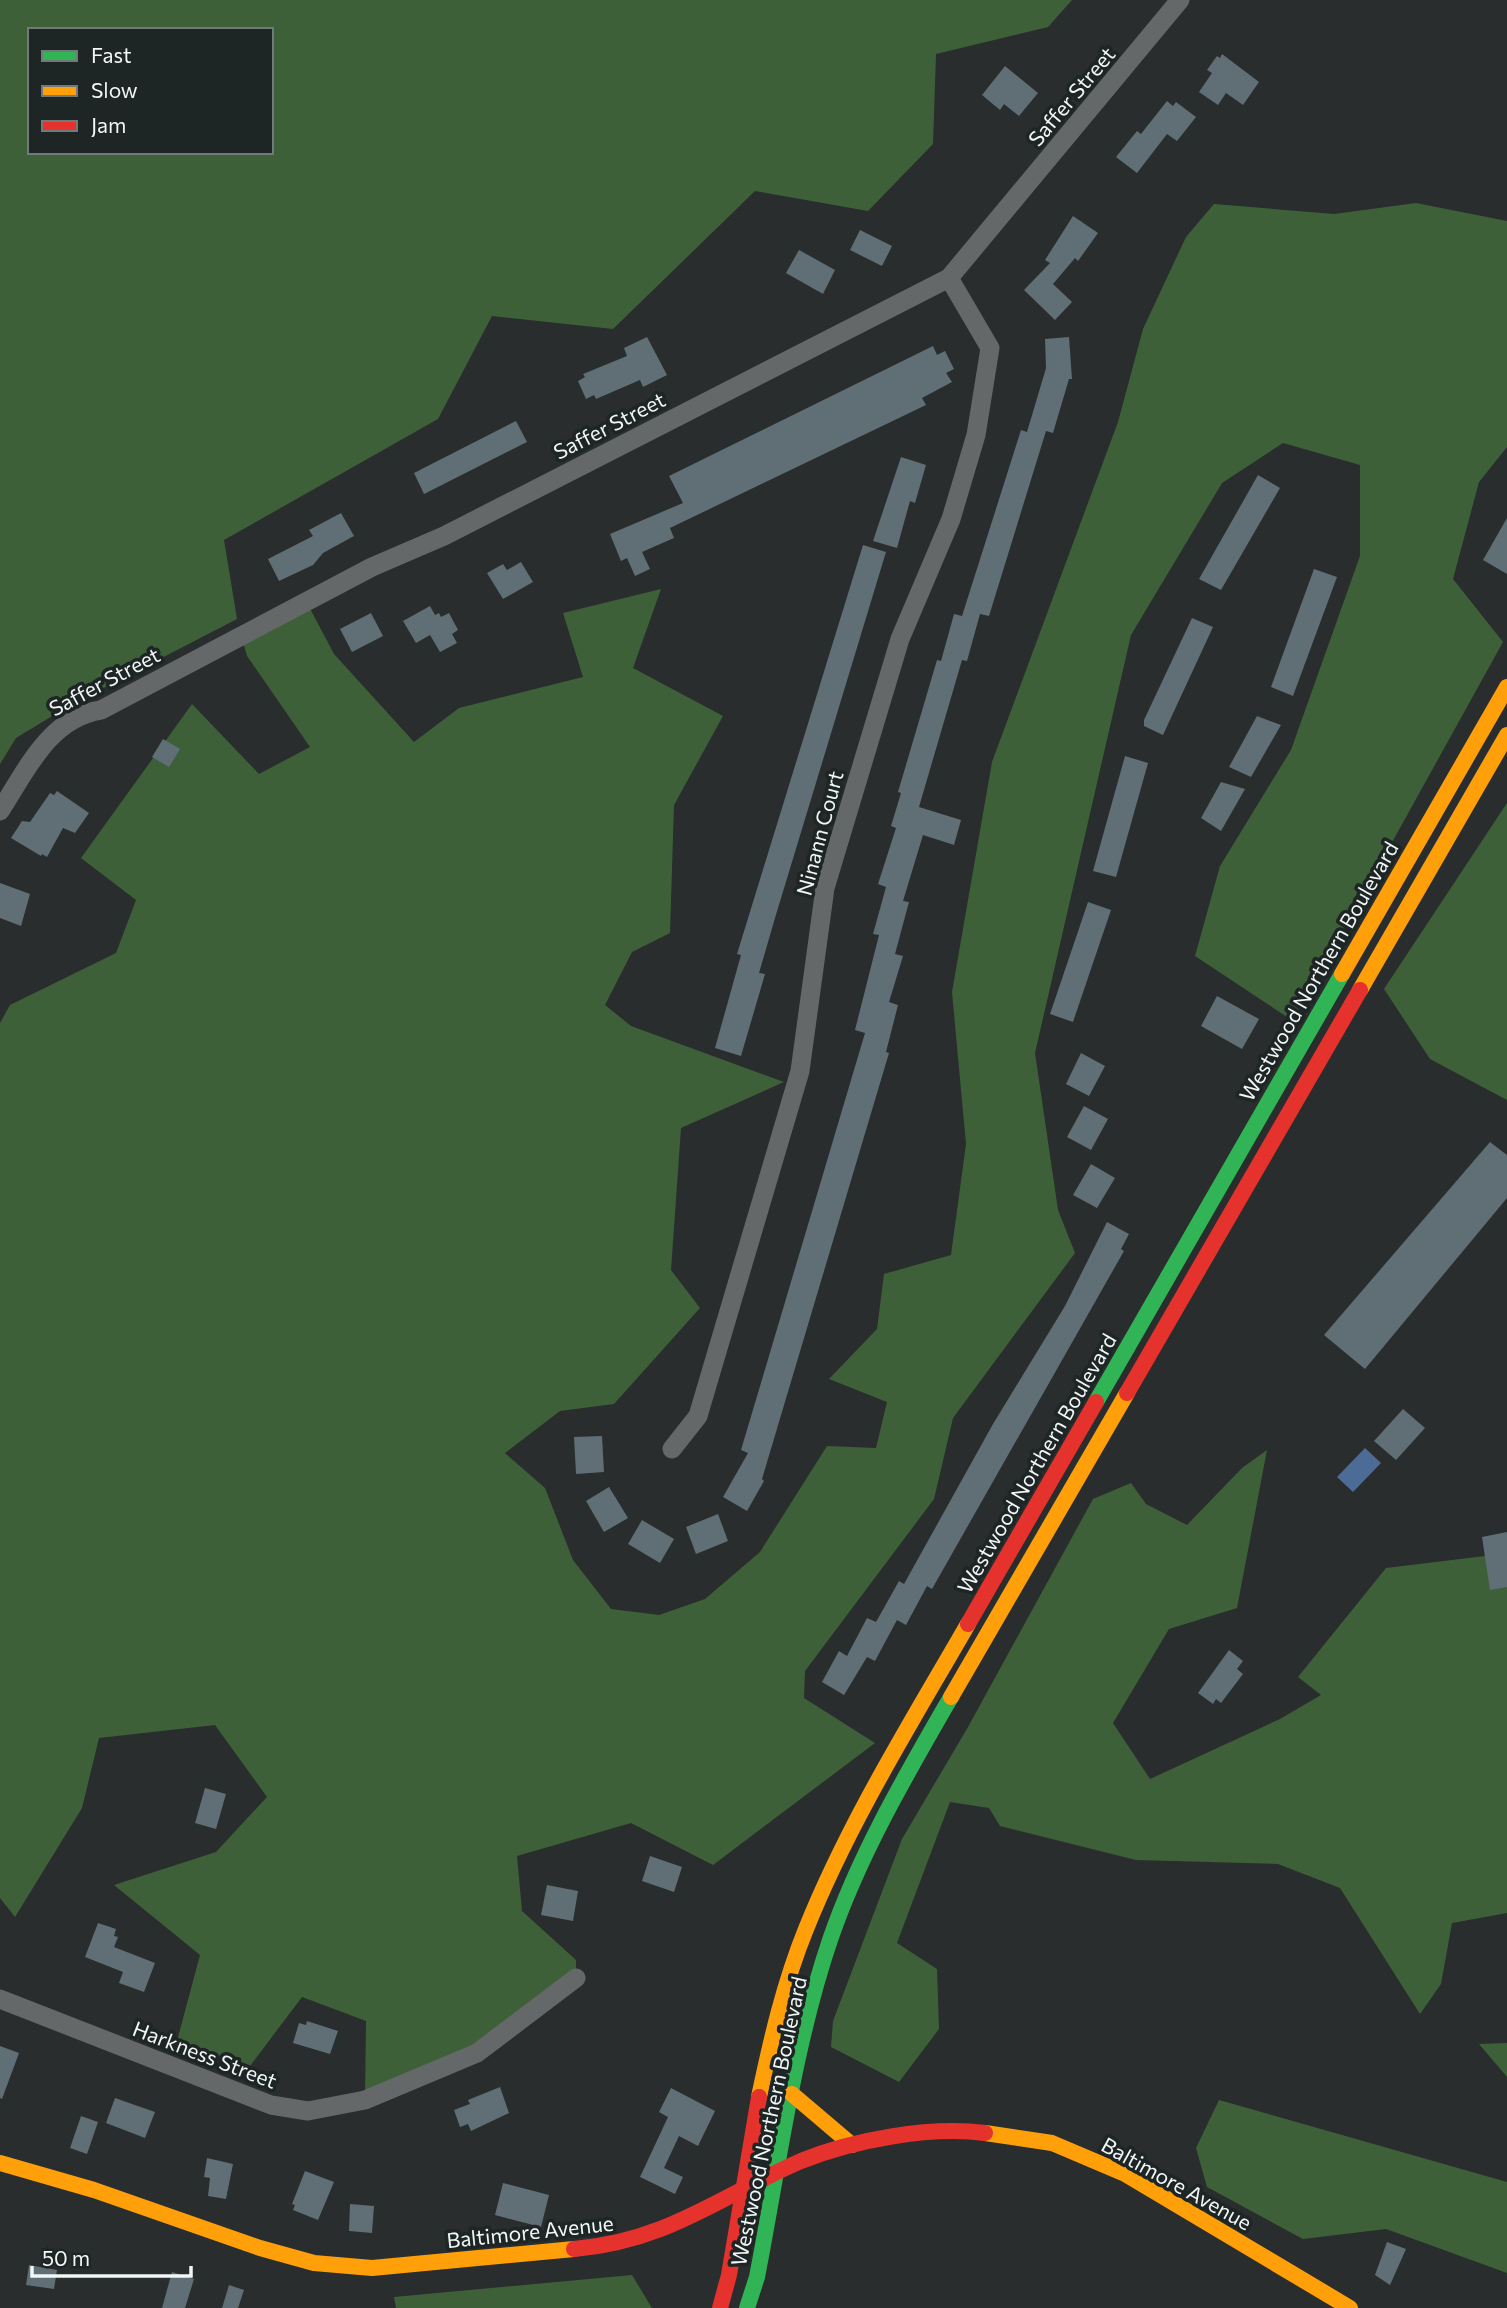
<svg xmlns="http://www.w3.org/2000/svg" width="1507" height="2308" viewBox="0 0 1507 2308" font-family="Commissioner,sans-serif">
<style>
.forest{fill:#3e6039;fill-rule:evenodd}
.water{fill:#4c6c97}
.building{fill:#5f6f75}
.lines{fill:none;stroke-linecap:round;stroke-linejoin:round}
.street{stroke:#646868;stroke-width:19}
.fast{stroke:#30b455;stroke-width:16}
.slow{stroke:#ff9f0a;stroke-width:16}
.jam{stroke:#e5322d;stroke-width:16}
.labels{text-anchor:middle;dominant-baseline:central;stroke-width:7;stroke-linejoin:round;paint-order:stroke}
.street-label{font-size:21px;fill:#f1f6f6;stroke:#1e2525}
</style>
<rect width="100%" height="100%" fill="#292d2d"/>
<g class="forest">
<path d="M 0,0 L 1072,0 L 1048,27 L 936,54 L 933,144 L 868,211 L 755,191 L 613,329 L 492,316 L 438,419 L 224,540 L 237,619 L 67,707 L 16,738 L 0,764 ZM 30,30 L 271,30 L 271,152 L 30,152 Z"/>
<path d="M 1416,203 L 1507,221 L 1507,447 L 1479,482 L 1453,579 L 1503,642 L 1293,1021 L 1195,956 L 1220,866 L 1291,750 L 1360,556 L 1360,465 L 1283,443 L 1222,483 L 1131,635 L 1035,1053 L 1058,1210 L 1075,1253 L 953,1418 L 934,1499 L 805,1671 L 804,1698 L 875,1743 L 713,1865 L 631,1823 L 517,1856 L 522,1911 L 576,1960 L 576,1978 L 477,2053 L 365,2100 L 366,2021 L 302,1997 L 247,2070 L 177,2041 L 200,1955 L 114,1885 L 216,1852 L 267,1797 L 215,1725 L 99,1738 L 82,1808 L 15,1917 L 0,1898 L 0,1023 L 10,1005 L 116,953 L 136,900 L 81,858 L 192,704 L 259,774 L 310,747 L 247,656 L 241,635 L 306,601 L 334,654 L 414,742 L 459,708 L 583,677 L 563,613 L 661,589 L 633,668 L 723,716 L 674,805 L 670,933 L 632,952 L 605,1005 L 631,1026 L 784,1082 L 681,1128 L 671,1270 L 700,1308 L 614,1404 L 560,1411 L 505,1453 L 545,1488 L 573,1560 L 611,1609 L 659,1615 L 705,1599 L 760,1552 L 827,1446 L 876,1448 L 887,1402 L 829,1379 L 877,1329 L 884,1274 L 951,1255 L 966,1144 L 952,992 L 992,762 L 1118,422 L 1143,329 L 1186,237 L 1214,204 L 1334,214 Z"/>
<path d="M 1507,803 L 1507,1100 L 1430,1059 L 1384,989 Z"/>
<path d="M 1267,1450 L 1237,1608 L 1169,1629 L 1113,1723 L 1150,1779 L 1280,1719 L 1321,1695 L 1298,1677 L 1386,1568 L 1485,1556 L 1507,1587 L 1507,1913 L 1452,1923 L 1441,1984 L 1420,2014 L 1340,1888 L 1278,1864 L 1136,1860 L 1000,1826 L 989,1808 L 950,1802 L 897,1943 L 937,1969 L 939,2029 L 899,2082 L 831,2047 L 833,2021 L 902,1839 L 968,1727 L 1093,1499 L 1131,1483 L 1146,1504 L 1187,1525 L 1242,1468 Z"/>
<path d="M 1507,2043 L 1507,2077 L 1479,2044 Z"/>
<path d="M 1219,2100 L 1507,2182 L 1507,2273 L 1386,2229 L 1303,2239 L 1207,2187 L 1196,2148 Z"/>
<path d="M 632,2275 L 652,2308 L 396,2308 L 394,2297 Z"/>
</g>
<path class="water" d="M 1365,1448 L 1381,1463 L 1353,1492 L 1337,1477 Z"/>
<g class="building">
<path d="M 1222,54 L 1259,82 L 1243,105 L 1226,93 L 1218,105 L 1199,92 L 1212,73 L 1207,70 L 1217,56 L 1220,58 Z"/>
<path d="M 1005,66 L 1038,93 L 1019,116 L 1004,104 L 1000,110 L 982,95 Z"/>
<path d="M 1167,101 L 1173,106 L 1176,102 L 1196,117 L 1177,141 L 1167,134 L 1137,173 L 1116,157 L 1137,131 L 1141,134 Z"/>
<path d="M 1073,216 L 1098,233 L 1078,261 L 1075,258 L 1053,284 L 1072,302 L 1055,320 L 1024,290 L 1050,263 L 1045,260 Z"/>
<path d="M 860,230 L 892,246 L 882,266 L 850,250 Z"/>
<path d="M 799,250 L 835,270 L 823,294 L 786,273 Z"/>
<path d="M 647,337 L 667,375 L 643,387 L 640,380 L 596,399 L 594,395 L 586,399 L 578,381 L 585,377 L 583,374 L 627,356 L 624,348 Z"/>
<path d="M 1069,337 L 1072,379 L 1069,379 L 1053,433 L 1046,431 L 989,616 L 980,614 L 967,661 L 962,660 L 919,807 L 961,820 L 954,845 L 923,835 L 903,901 L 909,902 L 895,954 L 903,956 L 889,1002 L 898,1005 L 886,1052 L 889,1053 L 762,1479 L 764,1481 L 747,1511 L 723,1497 L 748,1453 L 741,1450 L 865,1033 L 855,1030 L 879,935 L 873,934 L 886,887 L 878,884 L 896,828 L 891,826 L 901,793 L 898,792 L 937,660 L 941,661 L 954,614 L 962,616 L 1021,430 L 1027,432 L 1046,368 L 1045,339 Z"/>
<path d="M 933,346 L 937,355 L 945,351 L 954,369 L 946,373 L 952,382 L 922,398 L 926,405 L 670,528 L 674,538 L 642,552 L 650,569 L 635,576 L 627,558 L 621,561 L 610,534 L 683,503 L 669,476 Z"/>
<path d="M 516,421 L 527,442 L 424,494 L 414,473 Z"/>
<path d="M 901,457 L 926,465 L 915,503 L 910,501 L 897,548 L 873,541 Z"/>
<path d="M 1258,475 L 1280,488 L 1221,590 L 1199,579 Z"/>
<path d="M 341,513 L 354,536 L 323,553 L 313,565 L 279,581 L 268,559 L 313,536 L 309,530 Z"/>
<path d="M 1507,518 L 1507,574 L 1483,560 Z"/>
<path d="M 863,545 L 886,552 L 775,918 L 759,973 L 765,974 L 741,1056 L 715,1048 L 741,955 L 737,954 Z"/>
<path d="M 521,562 L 533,582 L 503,599 L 487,573 L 503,564 L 507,570 Z"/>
<path d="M 1314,569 L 1337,577 L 1293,696 L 1271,687 Z"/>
<path d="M 430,606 L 435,615 L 439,613 L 441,617 L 449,613 L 458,630 L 452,634 L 457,643 L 440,652 L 430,635 L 416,643 L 403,621 Z"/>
<path d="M 371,613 L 383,636 L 352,652 L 340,629 Z"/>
<path d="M 1192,618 L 1213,627 L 1163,735 L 1144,726 L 1144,720 Z"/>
<path d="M 1257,716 L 1281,725 L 1251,777 L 1229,767 Z"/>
<path d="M 163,739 L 180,749 L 169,767 L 152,757 Z"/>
<path d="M 1125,756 L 1148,763 L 1116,877 L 1093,871 Z"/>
<path d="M 1221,782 L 1245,789 L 1221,831 L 1201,818 Z"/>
<path d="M 57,791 L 89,813 L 75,833 L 63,828 L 47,857 L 42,854 L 41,856 L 11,838 L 22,821 L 30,822 L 50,793 L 54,795 Z"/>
<path d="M 0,883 L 30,894 L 21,926 L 0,918 Z"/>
<path d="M 1088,902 L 1111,910 L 1073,1022 L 1050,1014 Z"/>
<path d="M 1217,996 L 1259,1019 L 1242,1049 L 1201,1026 Z"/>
<path d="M 1081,1053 L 1105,1066 L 1089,1096 L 1066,1084 Z"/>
<path d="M 1084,1106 L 1108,1119 L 1091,1150 L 1067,1137 Z"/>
<path d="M 1490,1142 L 1507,1155 L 1507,1198 L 1365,1369 L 1324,1335 Z"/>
<path d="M 1091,1164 L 1115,1178 L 1097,1208 L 1073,1195 Z"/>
<path d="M 1107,1222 L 1129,1234 L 1121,1249 L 1124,1251 L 932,1589 L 927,1586 L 906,1625 L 897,1620 L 875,1661 L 867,1657 L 844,1695 L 822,1682 L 839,1651 L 847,1656 L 867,1618 L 876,1622 L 899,1581 L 904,1584 L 993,1424 L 1065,1306 Z"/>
<path d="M 1403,1409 L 1425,1428 L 1396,1460 L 1374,1441 Z"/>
<path d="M 602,1436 L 604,1472 L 576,1474 L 574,1437 Z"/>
<path d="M 609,1487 L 628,1518 L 604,1532 L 586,1501 Z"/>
<path d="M 718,1514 L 728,1541 L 696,1554 L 686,1527 Z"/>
<path d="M 642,1520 L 674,1539 L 660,1563 L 628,1544 Z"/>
<path d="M 1507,1532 L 1507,1587 L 1490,1590 L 1482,1537 Z"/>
<path d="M 1229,1650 L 1243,1661 L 1237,1669 L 1243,1674 L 1221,1703 L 1216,1699 L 1213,1704 L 1198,1693 Z"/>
<path d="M 205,1788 L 226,1794 L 216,1829 L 195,1823 Z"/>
<path d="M 650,1856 L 682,1867 L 674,1892 L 642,1881 Z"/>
<path d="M 547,1885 L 578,1891 L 573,1921 L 541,1915 Z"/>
<path d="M 98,1923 L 116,1929 L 114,1936 L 118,1937 L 114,1947 L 155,1963 L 144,1992 L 119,1983 L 123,1972 L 85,1957 Z"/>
<path d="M 307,2021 L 338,2031 L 330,2054 L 293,2043 L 299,2023 L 306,2025 Z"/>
<path d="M 0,2046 L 19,2053 L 2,2099 L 0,2098 Z"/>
<path d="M 500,2087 L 509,2113 L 471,2131 L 468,2124 L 460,2127 L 454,2110 L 470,2104 L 468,2100 Z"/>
<path d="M 671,2088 L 715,2111 L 698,2146 L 679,2136 L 664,2168 L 683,2177 L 675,2194 L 640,2177 L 668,2117 L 659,2112 Z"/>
<path d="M 115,2098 L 155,2112 L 145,2138 L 106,2123 Z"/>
<path d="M 81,2116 L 98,2122 L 87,2154 L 70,2148 Z"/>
<path d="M 207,2158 L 233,2164 L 226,2199 L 208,2196 L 210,2178 L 204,2177 Z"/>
<path d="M 305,2171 L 334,2182 L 318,2220 L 293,2210 L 295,2205 L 292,2204 Z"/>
<path d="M 503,2183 L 549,2195 L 541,2227 L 495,2215 Z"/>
<path d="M 350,2204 L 374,2206 L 372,2233 L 349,2231 Z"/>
<path d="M 1387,2242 L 1406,2249 L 1390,2285 L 1375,2275 Z"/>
<path d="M 29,2265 L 57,2270 L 54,2289 L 26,2285 Z"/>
<path d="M 172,2272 L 194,2279 L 185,2308 L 162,2308 Z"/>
<path d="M 229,2285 L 244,2290 L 238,2308 L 222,2308 Z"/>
</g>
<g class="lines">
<g class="street">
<path d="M 0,811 C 26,771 49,718 101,710 L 372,567 L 444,536 L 949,278 L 1180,0"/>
<path d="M 672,1449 L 698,1416 L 800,1071 L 825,888 L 900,639 L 951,519 L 976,435 L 990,348 L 949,278"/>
<path d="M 0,1999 L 271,2105 L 308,2111 L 365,2100 L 477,2053 L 576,1978"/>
</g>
<g class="fast">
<path d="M 1096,1402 L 1342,974"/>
<path d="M 747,2308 L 757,2277 C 779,2164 793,2049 830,1940 C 859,1855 906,1775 951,1697"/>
</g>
<g class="slow">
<path d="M 1342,974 L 1507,687"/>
<path d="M 1360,990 L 1507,735"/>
<path d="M 951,1697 L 1127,1393"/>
<path d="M 792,2094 L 852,2145"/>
<path d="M 759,2097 C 771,2040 784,1983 806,1929 C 849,1822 911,1723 968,1624"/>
<path d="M 985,2133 L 1052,2143 L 1125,2174 L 1350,2308"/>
<path d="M 0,2163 L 94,2190 L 260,2248 L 314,2263 L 372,2268 L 574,2249"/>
</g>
<g class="jam">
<path d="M 1127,1393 L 1360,990"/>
<path d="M 968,1624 L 1096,1402"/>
<path d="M 574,2249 C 668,2241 720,2196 801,2161 C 853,2140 929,2126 985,2133"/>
<path d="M 720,2308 L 729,2275 L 759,2097"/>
</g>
</g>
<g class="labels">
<g class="street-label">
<text transform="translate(1071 96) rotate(-50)">Saffer Street</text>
<text transform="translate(609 425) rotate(-27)">Saffer Street</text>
<text transform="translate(104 681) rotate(-28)">Saffer Street</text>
<text transform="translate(819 833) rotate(-75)">Ninann Court</text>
<text transform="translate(1318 971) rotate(-60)">Westwood Northern Boulevard</text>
<text transform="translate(1036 1463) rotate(-60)">Westwood Northern Boulevard</text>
<text transform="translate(205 2054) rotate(21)">Harkness Street</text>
<text transform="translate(768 2121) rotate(-78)">Westwood Northern Boulevard</text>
<text transform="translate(1177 2183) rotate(29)">Baltimore Avenue</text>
<text transform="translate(530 2231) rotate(-6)">Baltimore Avenue</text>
</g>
</g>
<rect x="28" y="28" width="245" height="126" fill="#1e2525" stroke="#727979" stroke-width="2"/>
<rect x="42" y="51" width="35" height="10" fill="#30b455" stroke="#727979" stroke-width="2"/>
<text x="91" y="63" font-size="21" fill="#f1f6f6">Fast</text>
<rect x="42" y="86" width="35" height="10" fill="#ff9f0a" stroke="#727979" stroke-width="2"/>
<text x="91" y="98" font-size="21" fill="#f1f6f6">Slow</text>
<rect x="42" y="121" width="35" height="10" fill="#e5322d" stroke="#727979" stroke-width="2"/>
<text x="91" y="133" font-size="21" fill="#f1f6f6">Jam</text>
<path d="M32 2266v10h159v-10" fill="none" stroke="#f1f6f6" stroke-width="3.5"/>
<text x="42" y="2266" font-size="21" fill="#f1f6f6" stroke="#1e2525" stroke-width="5" paint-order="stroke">50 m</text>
</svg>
